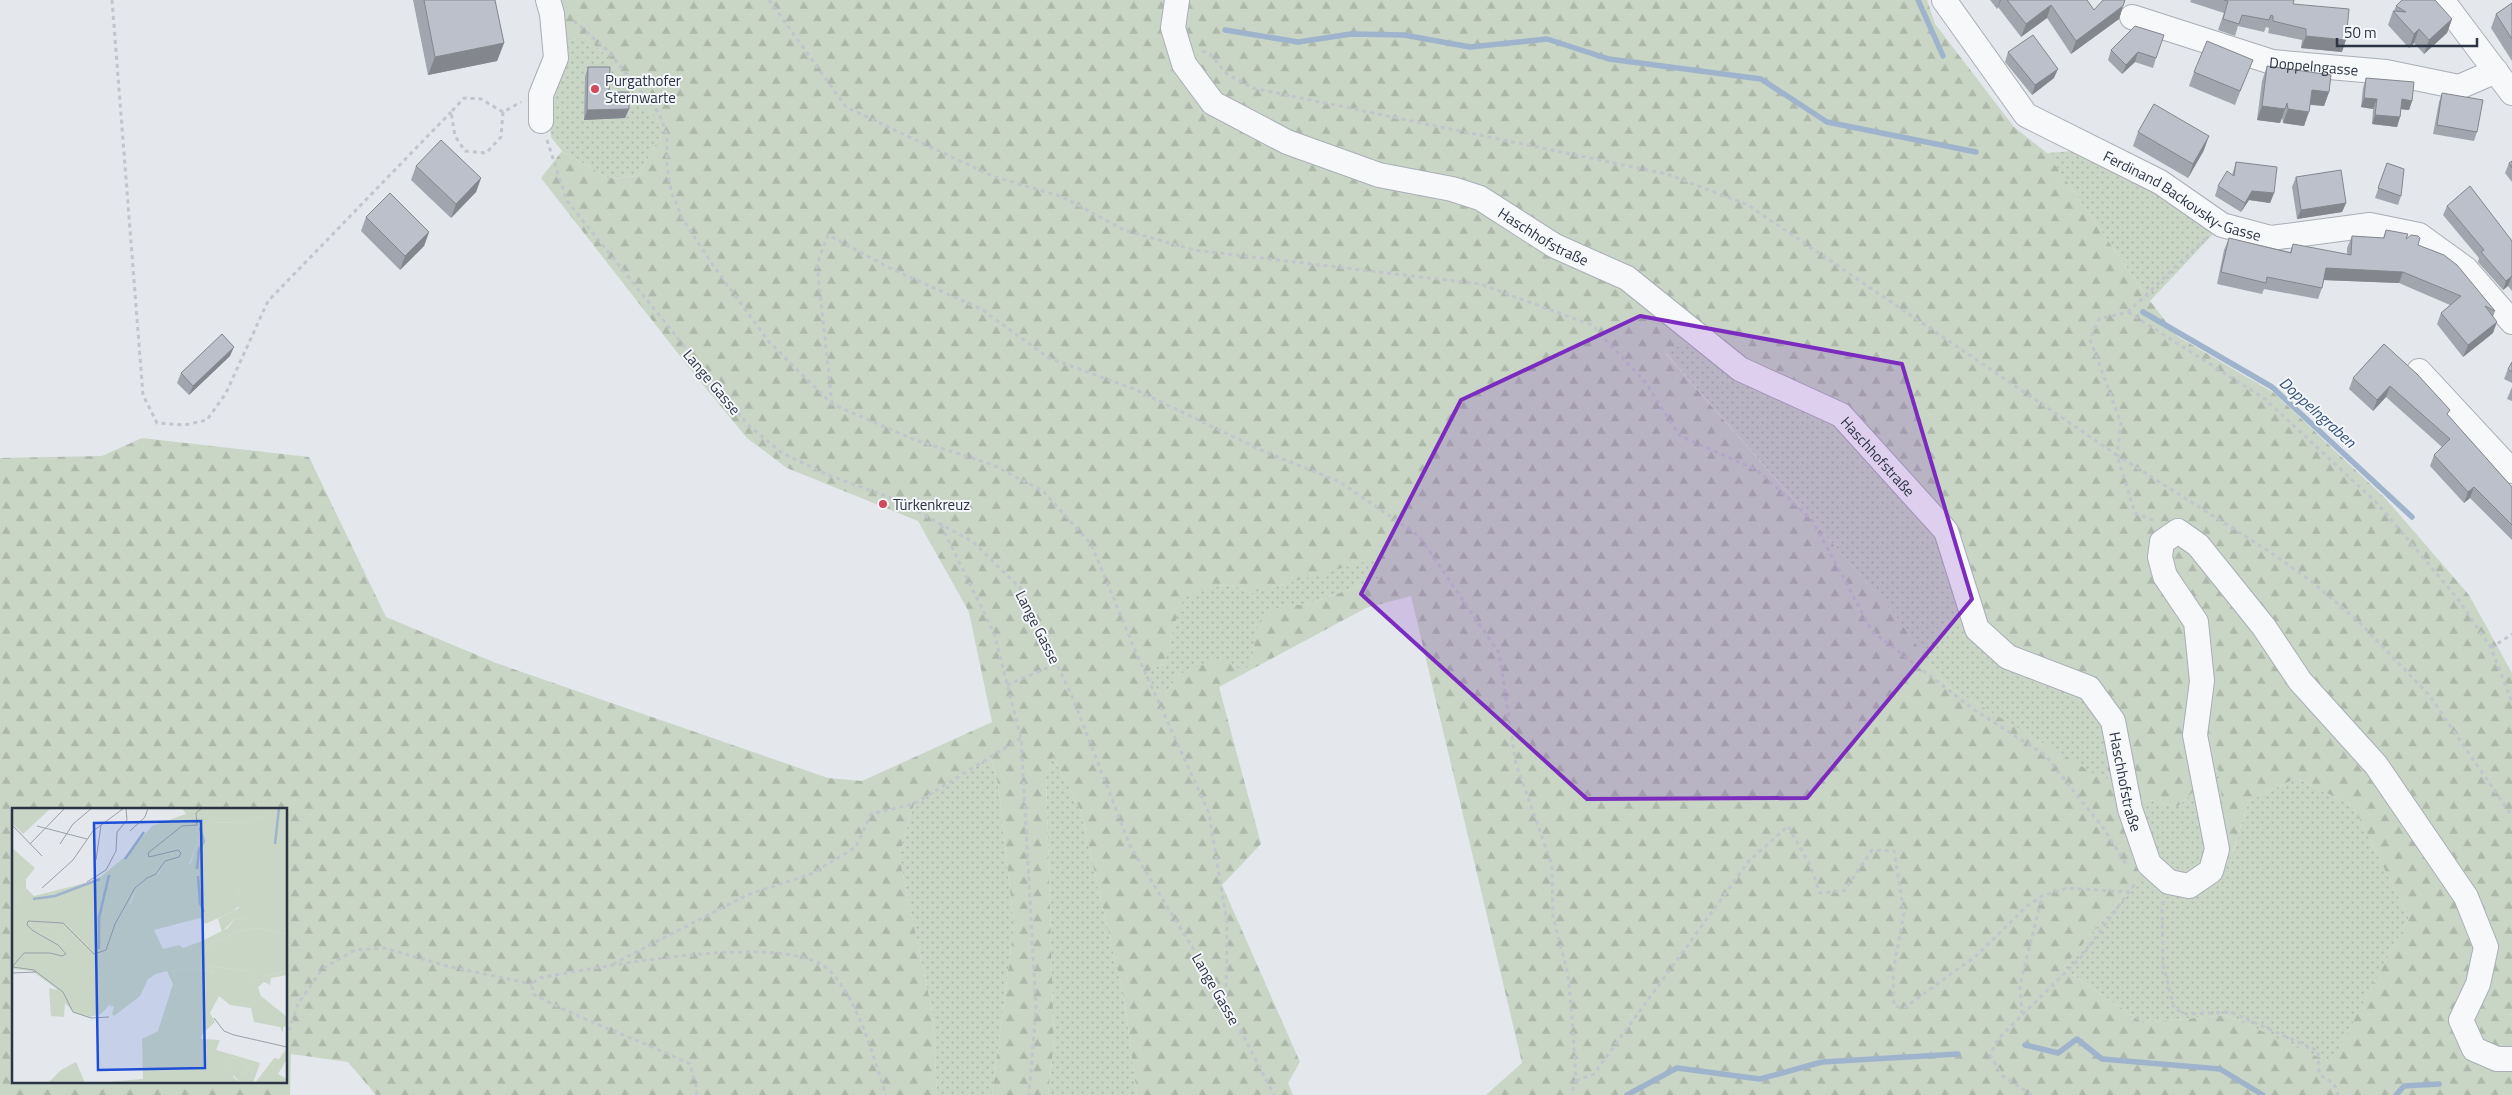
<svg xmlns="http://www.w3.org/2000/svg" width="2512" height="1095" viewBox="0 0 2512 1095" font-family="'Titillium Web',sans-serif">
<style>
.grass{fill:url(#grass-dots)}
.forest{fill:url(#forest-firs);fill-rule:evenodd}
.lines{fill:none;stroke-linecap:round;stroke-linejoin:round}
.stream{stroke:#9fb4cc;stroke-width:5.5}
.minor-casing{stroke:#a9aeb7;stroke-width:26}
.path{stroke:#c2c5cb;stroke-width:3;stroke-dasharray:4 4;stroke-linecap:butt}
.minor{stroke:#f7f8fa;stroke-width:24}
.wall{fill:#a1a5ae}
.shaded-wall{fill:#83868d}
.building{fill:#bbc0ca;stroke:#83868d}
.marked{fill:#7b2cbf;fill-opacity:0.2;stroke:#7b2cbf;stroke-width:4;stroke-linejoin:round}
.poi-dot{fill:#d1495b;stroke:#f4f6f9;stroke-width:2}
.labels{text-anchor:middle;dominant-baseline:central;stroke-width:4;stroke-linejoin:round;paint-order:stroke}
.street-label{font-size:15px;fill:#2b3445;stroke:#f4f6f9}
.poi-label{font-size:15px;fill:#2b3445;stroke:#f4f6f9;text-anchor:start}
.water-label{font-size:16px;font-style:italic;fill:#34527a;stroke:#f4f6f9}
.inset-river{fill:none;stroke:#9fb4cc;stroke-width:2.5}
.inset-road{fill:none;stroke:#9a9fa9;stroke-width:1}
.view{fill:#1d4ed8;fill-opacity:0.15;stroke:#1d4ed8;stroke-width:2.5}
.inset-edge{fill:none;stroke:#2b3445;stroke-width:2.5}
</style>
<defs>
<pattern id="grass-dots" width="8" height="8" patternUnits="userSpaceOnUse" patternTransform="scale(1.25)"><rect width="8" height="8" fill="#c9d6c5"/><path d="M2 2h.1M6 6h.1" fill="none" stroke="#adb8ab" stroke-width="1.8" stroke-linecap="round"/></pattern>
<pattern id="forest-firs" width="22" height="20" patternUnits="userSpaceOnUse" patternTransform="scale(1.25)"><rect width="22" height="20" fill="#c9d6c5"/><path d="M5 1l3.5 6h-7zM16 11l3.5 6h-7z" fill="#adb8ab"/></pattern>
</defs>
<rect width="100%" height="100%" fill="#e4e7ec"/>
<g class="grass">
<path d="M 584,36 L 608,57 L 664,130 L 638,176 L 608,178 L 562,151 L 551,137 L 549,97 L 566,41 Z"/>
<path d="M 2085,150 L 2152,185 L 2213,234 L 2150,301 L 2047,153 Z"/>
<path d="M 1689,341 L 1841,423 L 1936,537 L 2041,679 L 2090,705 L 2106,736 L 2108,783 L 1946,685 L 1894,614 L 1665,352 Z"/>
<path d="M 1375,558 L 1379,579 L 1305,605 L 1282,605 L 1254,647 L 1251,666 L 1241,671 L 1231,663 L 1179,674 L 1166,693 L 1143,683 L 1142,674 L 1163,664 C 1172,642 1174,619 1184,597 C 1208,587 1226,579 1251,593 Z"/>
<path d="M 990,757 L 998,783 L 1014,925 L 992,1095 L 937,1095 L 933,1015 L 899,856 L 914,804 Z"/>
<path d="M 1053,757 L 1080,809 L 1124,998 L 1137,1095 L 1048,1095 L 1054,1042 L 1046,775 Z"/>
<path d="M 2219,769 L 2231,858 L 2249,801 L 2296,778 L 2353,806 L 2409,918 L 2331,1064 L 2226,1015 L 2143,1023 L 2063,968 L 2149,864 L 2130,809 L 2149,800 L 2177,807 Z"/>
</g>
<path class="forest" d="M 555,0 L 1927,0 L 1935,24 L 2014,127 L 2047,153 L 2150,301 L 2177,336 L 2274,393 L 2386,499 L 2469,595 L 2512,673 L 2512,1095 L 1486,1095 L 1522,1063 L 1411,596 L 1366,608 L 1219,687 L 1261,844 L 1222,885 L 1300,1062 L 1288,1083 L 1293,1095 L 1137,1095 L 1124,998 L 1080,809 L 1053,757 L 1046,775 L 1054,1042 L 1048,1095 L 992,1095 L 1014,925 L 998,783 L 990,757 L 914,804 L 899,856 L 933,1015 L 937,1095 L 376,1095 L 348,1062 L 291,1054 L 290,1095 L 0,1095 L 0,458 L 102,456 L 142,438 L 309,457 L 386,617 L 496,663 L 828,778 L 862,781 L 992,722 L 969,612 L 918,521 L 787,468 L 747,438 L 687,365 L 541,178 L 562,151 L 608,178 L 638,176 L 664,130 L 608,57 L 584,36 L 566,41 ZM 1689,341 L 1841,423 L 1936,537 L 1996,657 L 2090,705 L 2106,736 L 2108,782 L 1946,685 L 1894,614 L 1665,353 ZM 1375,559 L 1379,579 L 1305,605 L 1282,605 L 1258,622 L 1251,666 L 1241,671 L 1231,663 L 1216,660 L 1179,674 L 1166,693 L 1144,683 L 1142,674 L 1163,664 C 1172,642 1174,619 1185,597 C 1208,587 1226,579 1251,593 ZM 2218,769 L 2230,860 L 2249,801 L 2296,778 L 2353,806 L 2409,918 L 2331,1063 L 2226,1015 L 2143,1023 L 2063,968 L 2149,864 L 2130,809 L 2149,800 L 2177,807 ZM 14,809 L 286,809 L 286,1081 L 14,1081 Z"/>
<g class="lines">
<g class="stream">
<path d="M 1918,0 L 1943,56"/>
<path d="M 1225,30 L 1298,42 L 1351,34 L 1404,35 L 1470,47 L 1547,39 L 1609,59 L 1761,79 L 1827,122 L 1976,152"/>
<path d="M 2143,312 L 2272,387 L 2412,517"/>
<path d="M 2025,1045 L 2058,1053 L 2077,1039 L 2102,1059 L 2220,1069 L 2263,1095"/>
<path d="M 1627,1095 L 1677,1068 L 1760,1079 L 1822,1062 L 1958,1054"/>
<path d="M 2396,1095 L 2404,1086 L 2439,1084"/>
</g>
<g class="minor-casing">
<g id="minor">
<path id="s1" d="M 1177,0 L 1173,28 L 1184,64 L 1213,103 L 1287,142 L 1379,175 L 1452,189 L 1480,198 L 1555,246 L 1627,278 L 1740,369 L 1841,415 L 1946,531 L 1977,629 L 2008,657 L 2089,688 L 2113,721 L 2130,809 L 2149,864 L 2169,882 L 2189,886 L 2211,871 L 2217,849 L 2195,735 L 2202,681 L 2196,622 L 2165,576 L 2160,557 L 2162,542 L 2178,531 L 2198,545 L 2264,627 L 2300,681 L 2376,765 L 2466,897 L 2486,947 L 2478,984 L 2461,1020 L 2474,1049 L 2497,1059 L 2512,1059"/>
<path id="s2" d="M 1944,0 L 2026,115 L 2160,182 L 2222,225 L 2271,238 L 2370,225 L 2419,235 L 2466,269 L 2512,322"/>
<path d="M 2442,0 L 2512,93"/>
<path id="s3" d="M 2132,17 L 2272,62 L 2386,72 L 2459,87 L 2496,71"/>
<path d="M 541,121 L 541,95 L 556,58 L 552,14 L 548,0"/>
<path d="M 2419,371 L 2512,471"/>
</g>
</g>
<g class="path">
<path d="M 112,0 L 143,395 L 157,423 L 185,425 L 207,420 L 226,393 L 268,301 L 451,112"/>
<path d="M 769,0 L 846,107 L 992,176 L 1063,197 L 1124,230 L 1194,250 L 1480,284 L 1592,325 L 1645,382 L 1680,436 L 1757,470 L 1812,520 L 1872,631 L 1973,709 L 2045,755 L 2104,829 L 2126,864"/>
<path d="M 574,21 L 606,49 L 659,113 L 667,135 L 667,166 L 671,191 L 682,218 L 710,261 L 769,342 L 832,404 L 915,440 L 991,464 L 1043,491 L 1091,544 L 1135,650 L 1209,813 L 1227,922 L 1226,1002"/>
<path d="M 1202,51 L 1210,54 L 1227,74 L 1253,88 L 1667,174 L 1748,205 L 2117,455 L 2135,513 L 2155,521"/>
<path d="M 503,112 L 481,99 L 464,98 L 451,112 L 455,136 L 465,151 L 486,153 L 501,137 L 503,112 L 521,102"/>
<path d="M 547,140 L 567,201 L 748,425 L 782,453 L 828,475 L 897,500 L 973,542 L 1020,588 L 1072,696 L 1131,848 L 1226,1002 L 1274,1095"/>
<path d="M 2206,238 L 2128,312 L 2099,319 L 2090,339 L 2121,423 L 2117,455 L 2270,552 L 2311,581 L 2359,622 L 2429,695 L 2512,816"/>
<path d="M 2128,312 L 2265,399 L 2377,503 L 2458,599 L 2491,648 L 2512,702"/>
<path d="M 832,404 L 817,264 L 828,235 L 894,270 L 981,309 L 1049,358 L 1134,389 L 1263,451 L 1340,482 L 1419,536 L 1499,653 L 1516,764 L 1552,865 L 1553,917 L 1568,974 L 1572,1016 L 1576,1081 L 1571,1095"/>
<path d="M 941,525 L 994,633 L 1021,738 L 1036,1008 L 1029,1095"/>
<path d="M 2491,648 L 2512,634"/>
<path d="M 1007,685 L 1056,664"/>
<path d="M 2164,901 L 2162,909 L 2163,964 L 2174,1008 L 2186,1014 L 2231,1012 L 2318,1051 L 2319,1074 L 2334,1084 L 2338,1095"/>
<path d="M 613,964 L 747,895 L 811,874 L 856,847 L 871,814 L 914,804 L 1021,738"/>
<path d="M 2022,1014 L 2020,985 L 2042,897"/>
<path d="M 286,1038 L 298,1004 L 322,969 L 355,950 L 384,948 L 447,966 L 532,984"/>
<path d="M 1576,1081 L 1594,1074 L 1749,861 L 1788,826 L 1810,865 L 1820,893 L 1844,891 L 1872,850 L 1894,851 L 1904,913 L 1893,972 L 1894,1006 L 1904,1008 L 1976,956 L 2026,907 L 2042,896 L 2067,888 L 2129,892"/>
<path d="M 696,1095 L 697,1089 L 690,1064 C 638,1039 583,1021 533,994 L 532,984 L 539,978 C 596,968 789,929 830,971 C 860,1003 872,1054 886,1095"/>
<path d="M 2032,1095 L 2003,1076 L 1990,1055 L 1998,1039 L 2082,956 L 2137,881"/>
</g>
<use href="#minor" class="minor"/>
</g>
<g class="wall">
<path d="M 413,0 L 495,0 L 504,43 L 497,61 L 428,75 Z"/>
<path d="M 1990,0 L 2087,0 L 2094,10 L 2125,0 L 2119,19 L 2071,54 L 2047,18 L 2021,37 L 1998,7 L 1997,9 Z"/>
<path d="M 2191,0 L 2294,0 L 2293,4 L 2342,52 L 2301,48 L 2302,40 L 2268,33 L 2269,28 L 2266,27 L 2264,32 L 2238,26 L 2235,36 L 2218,30 L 2224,13 L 2190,2 Z"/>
<path d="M 2512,3 L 2512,61 L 2491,28 L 2496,14 Z"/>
<path d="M 2396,6 L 2452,19 L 2447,33 L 2424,54 L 2414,43 L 2409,48 L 2388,25 L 2393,11 L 2394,11 Z"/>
<path d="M 2135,26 L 2156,58 L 2153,68 L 2135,62 L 2122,74 L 2108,60 L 2111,50 Z"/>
<path d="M 2008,52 L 2054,78 L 2032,95 L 2005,62 Z"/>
<path d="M 2267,66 L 2329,92 L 2324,106 L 2310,105 L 2304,126 L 2283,123 L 2282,118 L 2280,123 L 2257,120 L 2262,81 Z"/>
<path d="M 588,67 L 609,92 L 629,109 L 625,118 L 584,120 L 585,77 Z"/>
<path d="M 2194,72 L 2247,74 L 2235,105 L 2189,86 Z"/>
<path d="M 2366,78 L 2412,101 L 2409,110 L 2401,109 L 2400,117 L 2397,127 L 2372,124 L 2373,109 L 2361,107 L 2363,88 Z"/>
<path d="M 2442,93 L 2477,132 L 2474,141 L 2433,134 L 2439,102 Z"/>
<path d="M 2138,132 L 2204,150 L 2188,178 L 2133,146 Z"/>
<path d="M 2512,161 L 2512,182 L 2505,173 L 2509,163 Z"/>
<path d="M 2236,162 L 2274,193 L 2270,203 L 2249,200 L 2241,212 L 2215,196 L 2218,186 L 2232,175 Z"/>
<path d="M 2387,163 L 2401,196 L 2398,205 L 2375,198 Z"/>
<path d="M 416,166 L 481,178 L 476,192 L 451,218 L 411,180 Z"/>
<path d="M 2296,177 L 2346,203 L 2342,212 L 2297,219 L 2292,187 Z"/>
<path d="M 2447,206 L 2512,241 L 2512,291 L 2508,286 L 2503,290 L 2478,262 L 2479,258 L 2443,215 Z"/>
<path d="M 366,217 L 429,232 L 424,246 L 400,270 L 361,231 Z"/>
<path d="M 2386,230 L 2418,245 L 2495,311 L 2493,317 L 2493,333 L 2463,357 L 2437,324 L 2441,313 L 2450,305 L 2399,283 L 2324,280 L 2322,288 L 2318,299 L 2264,289 L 2262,294 L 2217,284 L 2224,250 L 2229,238 L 2290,252 L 2293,244 L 2347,255 L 2347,248 L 2352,236 L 2383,238 Z"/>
<path d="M 2384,344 L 2512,487 L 2512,540 L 2470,498 L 2464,503 L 2430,466 L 2434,455 L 2442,447 L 2386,397 L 2373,411 L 2349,389 L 2353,378 Z"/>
<path d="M 230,356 L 189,395 L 177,383 L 181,373 Z"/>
<path d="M 2512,362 L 2512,383 L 2504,379 L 2508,369 Z"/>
<path d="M 2512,387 L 2512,401 L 2507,399 Z"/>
</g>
<g class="shaded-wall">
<path d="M 2000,0 L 2001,0 L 1998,7 L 1997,9 Z"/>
<path d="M 2051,5 L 2047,18 L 2021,37 L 2026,24 Z"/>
<path d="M 2123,6 L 2119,19 L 2071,54 L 2076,41 Z"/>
<path d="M 2452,19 L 2447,33 L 2424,54 L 2429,40 Z"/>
<path d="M 2419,29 L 2414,43 L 2409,48 L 2414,34 Z"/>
<path d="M 2306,36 L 2346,40 L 2342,52 L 2301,48 Z"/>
<path d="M 504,43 L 497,61 L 428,75 L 435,57 Z"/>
<path d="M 2138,52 L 2135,62 L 2122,74 L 2126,65 Z"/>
<path d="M 2058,69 L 2054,78 L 2032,95 L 2035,85 Z"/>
<path d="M 2312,90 L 2329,92 L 2324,106 L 2307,104 Z"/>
<path d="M 2364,98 L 2377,99 L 2373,109 L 2361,107 Z"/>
<path d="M 2402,99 L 2412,101 L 2409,110 L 2399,109 Z"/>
<path d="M 2262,106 L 2285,109 L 2280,123 L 2257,120 Z"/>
<path d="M 629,109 L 625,118 L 584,120 L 587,110 Z"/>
<path d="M 2288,109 L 2309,112 L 2304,126 L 2283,123 Z"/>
<path d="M 2375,115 L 2400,117 L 2397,127 L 2372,124 Z"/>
<path d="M 2209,136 L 2204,150 L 2188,178 L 2193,164 Z"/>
<path d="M 481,178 L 476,192 L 451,218 L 456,204 Z"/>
<path d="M 2252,191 L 2274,193 L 2270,203 L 2249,200 L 2241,212 L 2245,203 Z"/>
<path d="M 2346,203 L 2342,212 L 2297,219 L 2301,210 Z"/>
<path d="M 429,232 L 424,246 L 400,270 L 405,256 Z"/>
<path d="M 2326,268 L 2403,272 L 2399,283 L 2322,280 Z"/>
<path d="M 2512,276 L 2508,286 L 2503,290 L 2506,281 Z"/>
<path d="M 2497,322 L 2493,333 L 2463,357 L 2468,345 Z"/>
<path d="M 234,347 L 230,356 L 189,395 L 193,386 Z"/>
<path d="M 2390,386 L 2386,397 L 2373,411 L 2377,400 Z"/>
<path d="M 2474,487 L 2470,498 L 2464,503 L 2468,492 Z"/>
</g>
<g class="building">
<path d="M 424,0 L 495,0 L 504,43 L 435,57 Z"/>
<path d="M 2007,0 L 2087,0 L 2094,10 L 2103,0 L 2125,0 L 2123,6 L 2076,41 L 2051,5 L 2026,24 Z"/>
<path d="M 2224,0 L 2294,0 L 2293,4 L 2349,9 L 2346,40 L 2306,36 L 2306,29 L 2273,21 L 2273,16 L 2271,15 L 2269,20 L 2242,15 L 2239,24 L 2223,19 L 2228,1 Z"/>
<path d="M 2402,0 L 2435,0 L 2452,19 L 2429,40 L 2419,29 L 2414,34 L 2393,11 L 2406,12 L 2396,6 Z"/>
<path d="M 2512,3 L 2512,39 L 2496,14 Z"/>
<path d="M 2135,26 L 2164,35 L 2156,58 L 2138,52 L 2126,65 L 2111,50 Z"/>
<path d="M 2033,35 L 2058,69 L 2035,85 L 2008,52 Z"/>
<path d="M 2207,41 L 2253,60 L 2240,91 L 2194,72 Z"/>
<path d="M 2267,66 L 2331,75 L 2329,92 L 2312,90 L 2309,112 L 2288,109 L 2287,103 L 2285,109 L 2262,106 Z"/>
<path d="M 588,67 L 610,67 L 609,92 L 629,92 L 629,109 L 587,110 Z"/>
<path d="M 2366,78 L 2414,82 L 2412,101 L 2402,99 L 2400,117 L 2375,115 L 2377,99 L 2364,98 Z"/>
<path d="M 2442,93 L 2483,100 L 2477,132 L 2437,125 Z"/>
<path d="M 2154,104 L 2209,136 L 2193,164 L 2138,132 Z"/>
<path d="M 441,140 L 481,178 L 456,204 L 416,166 Z"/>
<path d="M 2512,161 L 2512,168 L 2509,163 Z"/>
<path d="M 2236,162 L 2277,167 L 2274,193 L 2252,191 L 2245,203 L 2218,186 L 2227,171 L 2234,176 Z"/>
<path d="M 2387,163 L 2404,169 L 2401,196 L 2378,188 Z"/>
<path d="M 2341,170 L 2346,203 L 2301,210 L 2296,177 Z"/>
<path d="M 2470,186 L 2512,241 L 2512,277 L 2512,276 L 2506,281 L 2481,252 L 2484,250 L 2447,206 Z"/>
<path d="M 390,193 L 429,232 L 405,256 L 366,217 Z"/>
<path d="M 2386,230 L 2408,234 L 2406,239 L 2411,235 L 2418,236 L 2420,238 L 2418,245 L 2444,255 L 2457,265 L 2495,311 L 2485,306 L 2497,322 L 2468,345 L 2441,313 L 2461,296 L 2403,272 L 2326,268 L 2322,288 L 2267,277 L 2266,283 L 2221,272 L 2229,238 L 2291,253 L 2293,244 L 2351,255 L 2352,236 L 2384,238 Z"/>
<path d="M 222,334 L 234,347 L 193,386 L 181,373 Z"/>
<path d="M 2384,344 L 2417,374 L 2450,410 L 2447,414 L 2512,487 L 2512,525 L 2474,487 L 2468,492 L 2434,455 L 2450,439 L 2390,386 L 2377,400 L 2353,378 Z"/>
<path d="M 2512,362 L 2512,372 L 2508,369 Z"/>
</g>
<path class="marked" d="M 1640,316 L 1902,364 L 1972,599 L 1807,798 L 1587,799 L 1361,594 L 1461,400 Z"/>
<g class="poi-dot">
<circle cx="595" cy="89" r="5"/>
<circle cx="883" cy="504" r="5"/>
</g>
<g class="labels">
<g class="street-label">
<text stroke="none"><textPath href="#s3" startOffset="189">Doppelngasse</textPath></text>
<text stroke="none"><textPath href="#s2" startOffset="318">Ferdinand Backovsky-Gasse</textPath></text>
<text stroke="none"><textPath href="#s1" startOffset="474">Haschhofstraße</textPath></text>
<text transform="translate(712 382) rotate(50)">Lange Gasse</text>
<text stroke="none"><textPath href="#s1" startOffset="879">Haschhofstraße</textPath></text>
<text transform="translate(1038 627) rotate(63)">Lange Gasse</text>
<text stroke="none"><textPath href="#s1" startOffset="1314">Haschhofstraße</textPath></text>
<text transform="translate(1216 989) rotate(60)">Lange Gasse</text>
</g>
<g class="poi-label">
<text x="605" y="80">Purgathofer<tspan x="605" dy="17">Sternwarte</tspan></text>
<text x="893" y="504">Türkenkreuz</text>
</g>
<g class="water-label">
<text transform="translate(2318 412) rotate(42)">Doppelngraben</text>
</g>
</g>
<g transform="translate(12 808)">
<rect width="275" height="275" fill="#e4e7ec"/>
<path d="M 0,0 L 39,0 L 11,26 L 0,15 ZM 199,0 L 260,0 L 261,5 L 227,15 L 199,14 L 194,6 ZM 172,23 L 186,31 L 177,57 L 162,51 L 158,42 L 165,41 L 158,35 L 161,29 ZM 0,40 L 23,60 L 14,71 L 14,80 L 0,97 ZM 159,53 L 150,69 L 118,98 L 124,80 L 147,65 L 152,55 ZM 224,79 L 236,107 L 233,111 L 223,110 L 210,124 L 206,111 L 227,100 ZM 38,117 L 41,123 L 55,129 L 52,137 L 25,124 L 28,118 ZM 247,120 L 275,126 L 275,163 L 253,168 L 246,173 L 237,163 L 186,157 L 158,157 L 192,148 L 195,137 L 227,123 ZM 175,161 L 199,163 L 200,167 L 168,172 L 159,163 ZM 275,240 L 275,251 L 266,266 L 275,271 L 275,275 L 243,275 L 262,250 L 267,251 ZM 222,249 L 234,256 L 229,268 L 242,253 L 248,255 L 241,275 L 229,275 L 213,259 Z" fill="#c9d6c5"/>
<path d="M 170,0 L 199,0 L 194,6 L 199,14 L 227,15 L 260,5 L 260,0 L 275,0 L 275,126 L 247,120 L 227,123 L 195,137 L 192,148 L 159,157 L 186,157 L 237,163 L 246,173 L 253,168 L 275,163 L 275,167 L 259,170 L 258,177 L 252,174 L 246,179 L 249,188 L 275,209 L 275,218 L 271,219 L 271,225 L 268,219 L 242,214 L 239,200 L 218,197 L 207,188 L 198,205 L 203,214 L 190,226 L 189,231 L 208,232 L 204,242 L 242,253 L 228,269 L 234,256 L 222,249 L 213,259 L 222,263 L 221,269 L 229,275 L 84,275 L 131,271 L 130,231 L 146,223 L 161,176 L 155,163 L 144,166 L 136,171 L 128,188 L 102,208 L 100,206 L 102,199 L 97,197 L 89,206 L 78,209 L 62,205 L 53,195 L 52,209 L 39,208 L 37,180 L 46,182 L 20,163 L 1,161 L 0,164 L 0,97 L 14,80 L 22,88 L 85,72 L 115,47 L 140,18 L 174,6 ZM 172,23 L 186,31 L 178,57 L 167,49 L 161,49 L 158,43 L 167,41 L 158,35 L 161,29 ZM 159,53 L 150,69 L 117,97 L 124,80 L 145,67 L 152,55 ZM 224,79 L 235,107 L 233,111 L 223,110 L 216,120 L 190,133 L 171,140 L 167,137 L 151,141 L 142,122 L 188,110 L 193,116 L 220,104 L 228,97 ZM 38,117 L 40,123 L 55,129 L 52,137 L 25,124 L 28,118 ZM 175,161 L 199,163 L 200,165 L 168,172 L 159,163 ZM 64,254 L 73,275 L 36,275 L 49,262 Z" fill="#c9d6c5" fill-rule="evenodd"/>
<path class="inset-river" d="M 263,36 L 267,0M 113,51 L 132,24M 185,61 L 187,42 L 192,33 L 188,20M 186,68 L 188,95 L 192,104M 21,91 L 43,88 L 88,71M 87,141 L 87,110 L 97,67"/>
<path class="inset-road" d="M 0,17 L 30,48M 25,18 L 75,31M 118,23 L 133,9 L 136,0M 18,36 L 53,0M 48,36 L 61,16 L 80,0M 84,52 L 89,17M 75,74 L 94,62 L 104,43 L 105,24 L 115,12 L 114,0M 30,80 L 61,52 L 81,23 L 112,0M 0,159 L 12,145 L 38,145 L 50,148 L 54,146 L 46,137 L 20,122 L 15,117 L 16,113 L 51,115 L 82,146 L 94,142 L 103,116 L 123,80 L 135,70 L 144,66 L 153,53 L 167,49 L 169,45 L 166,42 L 137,49 L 136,45 L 170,18 L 185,17 L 184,5 L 190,0M 1,159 L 22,162 L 51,184 L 61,204 L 79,210 L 97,209M 0,165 L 24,164M 202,210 L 212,223 L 222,227 L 275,239"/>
<path class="view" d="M 189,13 L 193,260 L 86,262 L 82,15 Z"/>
<rect width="275" height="275" class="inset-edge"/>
</g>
<path d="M2337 38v8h140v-8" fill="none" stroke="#2b3445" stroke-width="2.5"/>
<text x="2344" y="38" font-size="15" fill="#2b3445" stroke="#f4f6f9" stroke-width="4" paint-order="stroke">50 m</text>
</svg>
